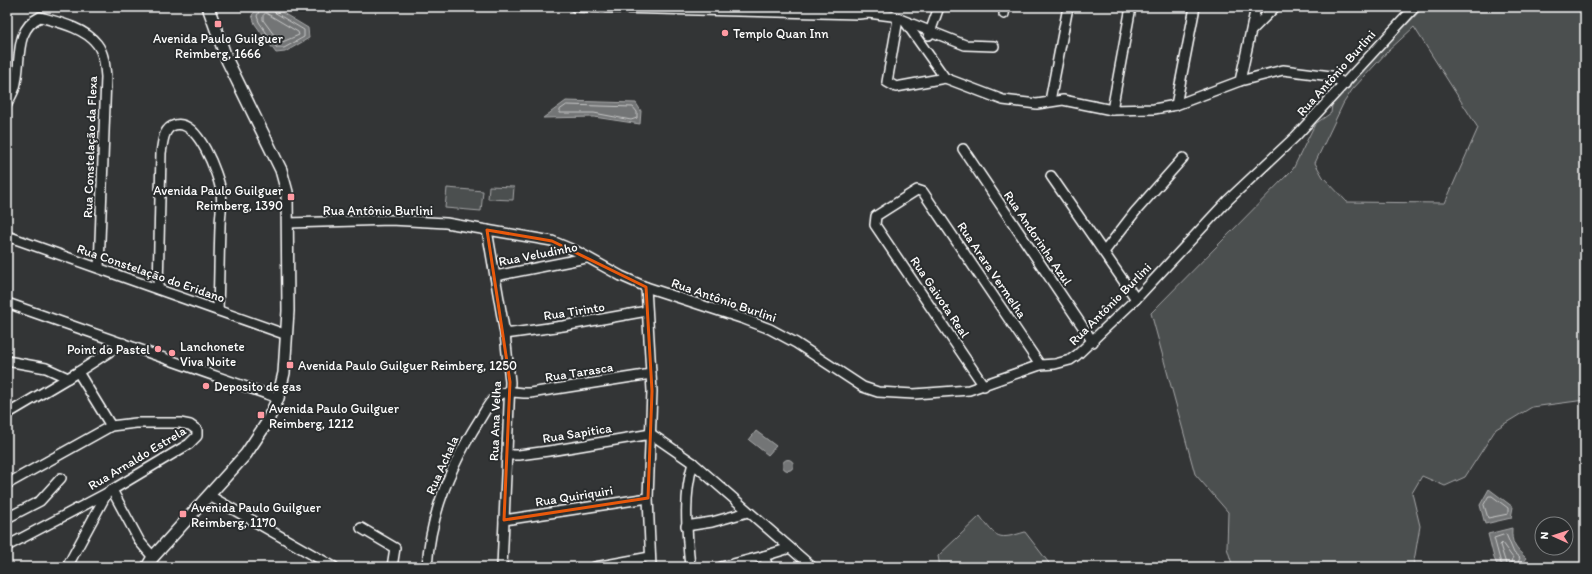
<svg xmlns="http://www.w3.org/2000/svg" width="1592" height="574" viewBox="0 0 1592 574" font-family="Itim,sans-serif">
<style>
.green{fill:#4c4f50;stroke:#a6a7a8;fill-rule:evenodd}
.water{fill:#737576;stroke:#abacad}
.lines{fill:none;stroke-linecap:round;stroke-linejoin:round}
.shore{stroke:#c7c8c8;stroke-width:1}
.minor-casing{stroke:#fff;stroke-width:12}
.major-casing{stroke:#fff;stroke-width:14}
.minor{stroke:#2a2d2e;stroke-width:9}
.major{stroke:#2a2d2e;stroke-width:11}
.marked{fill:none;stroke:#e8590c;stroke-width:3;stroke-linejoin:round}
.poi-dot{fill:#ff9aa2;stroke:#2a2d2e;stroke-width:1.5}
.labels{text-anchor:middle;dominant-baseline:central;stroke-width:4;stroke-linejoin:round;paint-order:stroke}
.poi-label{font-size:13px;fill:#fff;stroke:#2a2d2e;text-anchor:start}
.street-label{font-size:13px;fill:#fff;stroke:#2a2d2e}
</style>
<rect width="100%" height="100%" fill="#333536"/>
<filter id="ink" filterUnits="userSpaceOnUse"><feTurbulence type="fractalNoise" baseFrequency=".025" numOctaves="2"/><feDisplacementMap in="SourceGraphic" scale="8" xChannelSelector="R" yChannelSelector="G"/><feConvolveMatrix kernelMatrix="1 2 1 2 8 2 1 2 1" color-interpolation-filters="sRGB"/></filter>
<g filter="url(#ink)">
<g class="green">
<path d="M 1424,7 L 1585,7 L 1585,400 L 1532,407 L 1496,429 L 1465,477 L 1445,486 L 1422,476 L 1412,493 L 1420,526 L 1413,567 L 1233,567 L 1227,548 L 1228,512 L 1195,474 L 1151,313 L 1293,169 L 1315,124 L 1331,113 L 1332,105 L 1374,58 ZM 1414,27 L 1478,128 L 1445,203 L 1347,202 L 1323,177 L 1315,163 L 1343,104 L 1352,90 L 1387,52 Z"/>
<path d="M 489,186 L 514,187 L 513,200 L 488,199 Z"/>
<path d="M 447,188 L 483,191 L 481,211 L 445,208 Z"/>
<path d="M 980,516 C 997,539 998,540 1025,532 L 1052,567 L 940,567 L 938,556 Z"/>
</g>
<g class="water">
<path d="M 259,7 L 273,7 L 308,28 L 309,38 L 285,52 L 276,53 L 255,24 L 252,15 Z"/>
<path d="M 566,101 L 636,103 L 641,111 L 640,124 L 594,117 L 543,118 Z"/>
<path d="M 756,431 L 776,446 L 768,455 L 749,440 Z"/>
<circle cx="788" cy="465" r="5.5"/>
<path d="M 1489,489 L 1513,507 L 1511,518 L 1485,524 L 1480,505 Z"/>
<path d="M 1512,528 C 1511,543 1515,548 1526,558 L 1519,567 L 1498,567 L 1494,558 L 1488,534 Z"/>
</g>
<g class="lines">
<g class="shore">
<path d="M 261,7 L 257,16 L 259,22 L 277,48 L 284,48 L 304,37 L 304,30 L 274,12 L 272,7"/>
<path d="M 266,13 L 298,32 L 299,35 L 280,43 L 263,20 L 263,16 Z"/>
<path d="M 567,105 L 633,107 L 637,112 L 637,118 L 631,120 L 594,113 L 560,113 L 560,110 Z"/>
<path d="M 1489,496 L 1492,496 L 1508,508 L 1508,514 L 1488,518 L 1484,505 Z"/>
<path d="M 1502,567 L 1494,538 L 1506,534 L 1514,553 L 1520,558 L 1516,567"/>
<path d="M 1507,567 L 1500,545 L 1502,543 L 1513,558 L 1511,567"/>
</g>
<g class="minor-casing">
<g id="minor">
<path d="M 575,7 L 859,14 L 868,13 L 892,16 L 965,45 L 994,46"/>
<path d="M 1004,14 L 1005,7"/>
<path d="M 898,19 L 887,82 L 896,87 L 945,78"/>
<path d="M 906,23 L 945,78 L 1003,100 L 1037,104 L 1063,100 L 1112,110 L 1154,109 L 1176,105 L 1240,81 L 1256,7"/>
<path d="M 1252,30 L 1275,7"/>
<path d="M 929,35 L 939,7"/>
<path d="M 1240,81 L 1283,70 L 1331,76 L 1345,84"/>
<path d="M 1050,101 L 1068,7"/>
<path d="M 7,104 C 10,98 13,93 15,87 C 22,62 13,30 40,17 C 58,22 85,28 97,44 C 104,53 105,66 106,77 L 99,268"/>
<path d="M 1176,105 L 1195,7"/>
<path d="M 1112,110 L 1131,7"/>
<path d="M 963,149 L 1093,342"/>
<path d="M 1051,176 L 1136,299"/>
<path d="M 288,223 L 391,220 L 446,223 L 552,241 L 576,251 L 621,276 L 646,287 L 744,319 L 770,329 L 796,343 L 863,387 L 878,392 L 914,394 L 969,390 L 1040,365 L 1055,364 L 1070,360 L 1077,355 L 1136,299 L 1228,200 L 1295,137 L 1415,7"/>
<path d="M 487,230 L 505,334 L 510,382 L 502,567"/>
<path d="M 7,236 L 287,335"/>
<path d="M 1104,252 L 1135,212 L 1183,158"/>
<path d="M 495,276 L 586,258"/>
<path d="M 646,287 L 652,391 L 648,498 L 651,567"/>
<path d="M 158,289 L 161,153 C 163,142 163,128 175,125 C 198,119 218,174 221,191 C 223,202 220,216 220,227 C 219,255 219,282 218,310"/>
<path d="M 7,303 L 278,398"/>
<path d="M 505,334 L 563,326 L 647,311"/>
<path d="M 7,361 L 46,368 L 68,378"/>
<path d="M 78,372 L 111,426"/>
<path d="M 984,386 L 875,225 L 876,216 L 917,190 L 923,192 L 1040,365"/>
<path d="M 7,414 L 78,372 L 123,343"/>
<path d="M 507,455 L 519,455 L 556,450 L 651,434 L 693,463"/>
<path d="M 7,484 L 111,426 L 136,423 L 180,423 L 190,425 L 197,430 L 197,436 L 189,444 L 107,493 L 7,546"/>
<path d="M 112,490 L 140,542 L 153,557"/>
<path d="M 208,495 L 334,567"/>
<path d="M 7,518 L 40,501 L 61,478"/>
<path d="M 504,520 L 648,498"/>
<path d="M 686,526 L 712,522 L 748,512"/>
<path d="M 361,528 L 395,548 L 392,567"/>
<path d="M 67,567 L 107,493"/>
<path d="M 427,567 C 430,515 452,463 480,419 C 486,410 490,399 501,394 C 510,389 520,394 530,393 L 651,374"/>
<path d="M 595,567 L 650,557"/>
<path d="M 690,567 C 687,532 683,497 693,463 L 812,567"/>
<path d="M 721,567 L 764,556"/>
<path d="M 768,567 L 764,556 L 790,548"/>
</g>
</g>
<g class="major-casing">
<path id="major" d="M 147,567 L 153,557 L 246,454 L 266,424 L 273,409 L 278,398 L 284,373 L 288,311 L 287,192 L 281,170 L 227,60 L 208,7"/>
</g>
<use href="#minor" class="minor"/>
<use href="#major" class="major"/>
</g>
</g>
<path class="marked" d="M 487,230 L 552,241 L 646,287 L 652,391 L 648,498 L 504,520 L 510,382 Z"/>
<g class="poi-dot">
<rect x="214" y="20" width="8" height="8" rx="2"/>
<circle cx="725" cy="33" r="4"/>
<rect x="287" y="193" width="8" height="8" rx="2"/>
<circle cx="158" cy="349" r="4"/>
<circle cx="172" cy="353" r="4"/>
<rect x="286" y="361" width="8" height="8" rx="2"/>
<circle cx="206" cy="386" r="4"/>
<rect x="257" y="411" width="8" height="8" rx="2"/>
<rect x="179" y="510" width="8" height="8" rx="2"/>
</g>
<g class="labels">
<g class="poi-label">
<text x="733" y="33">Templo Quan Inn</text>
<text x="218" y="38" text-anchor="middle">Avenida Paulo Guilguer<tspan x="218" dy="15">Reimberg, 1666</tspan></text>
<text x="283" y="190" text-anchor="end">Avenida Paulo Guilguer<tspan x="283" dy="15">Reimberg, 1390</tspan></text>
<text x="180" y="346">Lanchonete<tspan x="180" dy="15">Viva Noite</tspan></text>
<text x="150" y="349" text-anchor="end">Point do Pastel</text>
<text x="298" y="365">Avenida Paulo Guilguer Reimberg, 1250</text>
<text x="214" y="386">Deposito de gas</text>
<text x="269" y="408">Avenida Paulo Guilguer<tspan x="269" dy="15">Reimberg, 1212</tspan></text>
<text x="191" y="507">Avenida Paulo Guilguer<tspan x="191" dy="15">Reimberg, 1170</tspan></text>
</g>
<g class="street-label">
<text transform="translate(1336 73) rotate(-48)">Rua Antônio Burlini</text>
<text transform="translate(90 147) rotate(-88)">Rua Constelação da Flexa</text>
<text x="378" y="210">Rua Antônio Burlini</text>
<text transform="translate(1038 238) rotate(56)">Rua Andorinha Azul</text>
<text transform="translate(538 254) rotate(-11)">Rua Veludinho</text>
<text transform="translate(992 270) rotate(56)">Rua Arara Vermelha</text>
<text transform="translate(151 273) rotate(19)">Rua Constelação do Eridano</text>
<text transform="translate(940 297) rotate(56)">Rua Gaivota Real</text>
<text transform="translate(724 300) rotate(19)">Rua Antônio Burlini</text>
<text transform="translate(1110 304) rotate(-45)">Rua Antônio Burlini</text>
<text transform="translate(574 311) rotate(-9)">Rua Tirinto</text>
<text transform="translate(579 372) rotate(-9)">Rua Tarasca</text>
<text transform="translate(495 421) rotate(-88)">Rua Ana Velha</text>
<text transform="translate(577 433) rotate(-9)">Rua Sapitica</text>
<text transform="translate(137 458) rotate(-31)">Rua Arnaldo Estrela</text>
<text transform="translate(442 465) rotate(-66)">Rua Achala</text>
<text transform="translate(574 496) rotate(-9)">Rua Quiriquiri</text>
</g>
</g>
<rect width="1592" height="574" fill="none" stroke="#2a2d2e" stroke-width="24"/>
<rect x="12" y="12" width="1568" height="550" fill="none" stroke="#fff" stroke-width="1.5" filter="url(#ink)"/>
<g transform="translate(1554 536) rotate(273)"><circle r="19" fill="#2a2d2e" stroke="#7f8182"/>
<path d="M0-3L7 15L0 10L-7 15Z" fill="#ff9aa2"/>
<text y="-6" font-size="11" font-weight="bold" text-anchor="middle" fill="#ffffff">N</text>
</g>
</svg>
